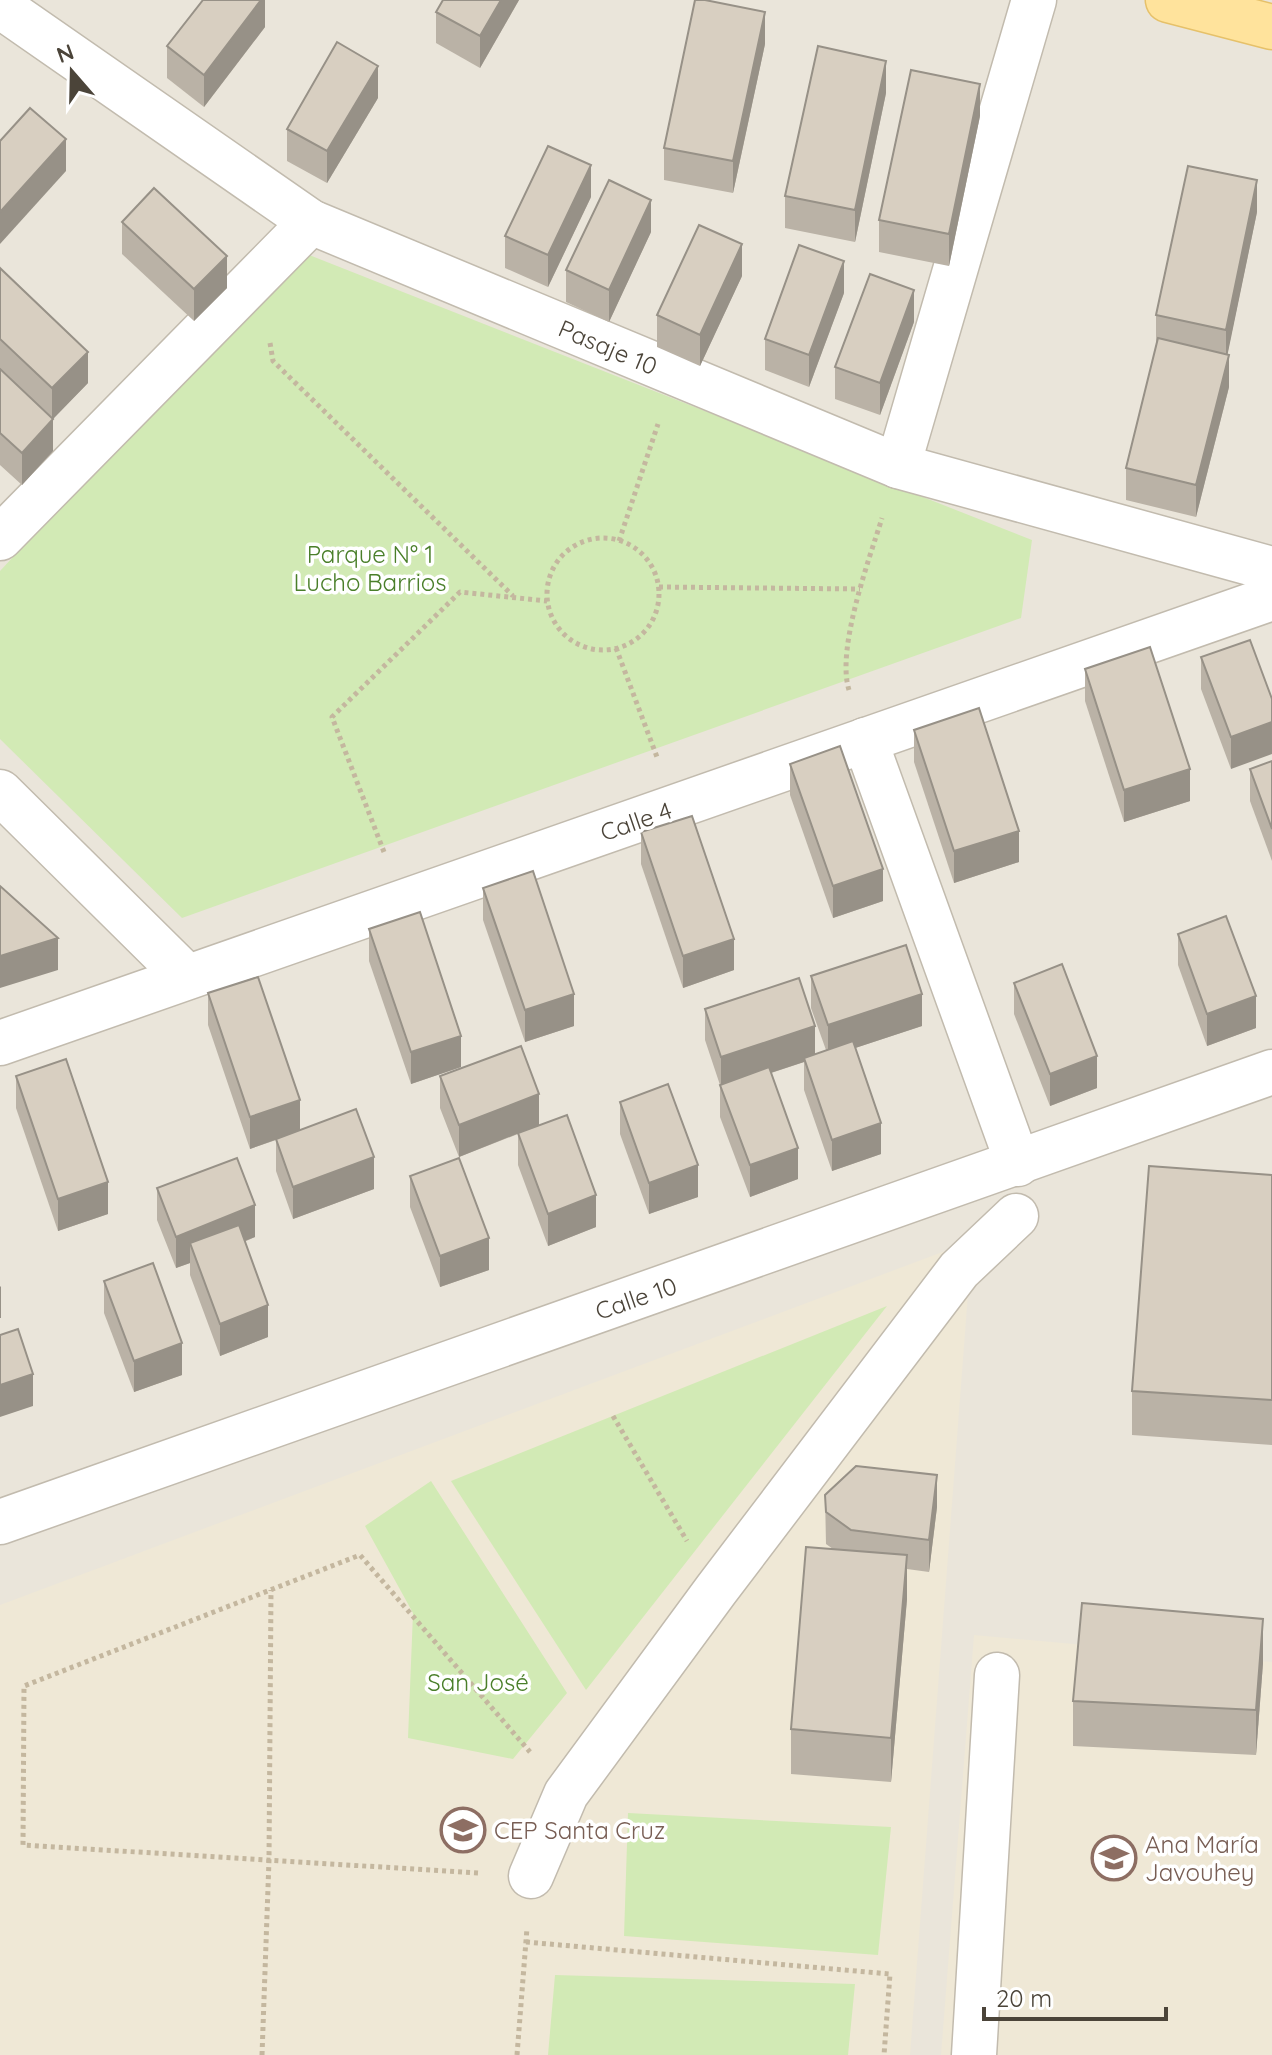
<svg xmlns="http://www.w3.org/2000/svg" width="1272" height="2055" viewBox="0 0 1272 2055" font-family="Quicksand,sans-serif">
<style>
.residential{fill:#eae5da}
.education{fill:#efe8d6}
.green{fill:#d2eab5}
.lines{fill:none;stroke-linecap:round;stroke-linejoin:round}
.minor-casing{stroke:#c2bbae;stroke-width:47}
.major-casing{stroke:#e6c16a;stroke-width:47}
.path{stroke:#c4b79f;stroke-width:5;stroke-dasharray:4 4;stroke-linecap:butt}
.minor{stroke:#fff;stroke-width:44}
.major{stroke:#ffe39c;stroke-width:44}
.wall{fill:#bab2a6}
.shaded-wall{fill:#979187}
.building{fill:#d8cfc1;stroke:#979187;stroke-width:2}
.labels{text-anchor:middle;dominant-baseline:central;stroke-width:7;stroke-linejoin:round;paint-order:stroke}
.street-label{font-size:24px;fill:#4b4439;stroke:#fff}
.park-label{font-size:24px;fill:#4a7f2a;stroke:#fff}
.education-label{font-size:24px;fill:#785e54;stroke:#fff;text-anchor:start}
</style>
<rect width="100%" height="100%" fill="#f6f3ec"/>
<rect class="residential" x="0" y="0" width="1272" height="2055"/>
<g class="education">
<path d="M 972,1241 L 910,2055 L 0,2055 L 0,1605 Z"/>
<path d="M 974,1635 L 1272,1662 L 1272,2055 L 941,2055 Z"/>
</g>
<g class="green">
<path d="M 299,251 L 1032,540 L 1021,618 L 182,918 L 0,739 L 0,571 Z"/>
<path d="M 887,1306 L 586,1690 L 451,1481 Z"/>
<path d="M 431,1481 L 567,1693 L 513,1759 L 408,1738 L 413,1613 L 365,1526 Z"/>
<path d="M 628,1813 L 891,1827 L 878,1955 L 624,1936 Z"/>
<path d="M 555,1975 L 855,1984 L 848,2055 L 548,2055 Z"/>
</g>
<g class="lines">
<g class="minor-casing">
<g id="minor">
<path d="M 0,6 L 311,222 L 898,466 L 1272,569"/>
<path d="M 898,466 L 1034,0"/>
<path d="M 0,538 L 311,222"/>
<path d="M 865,740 L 1018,1164"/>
<path d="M 0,792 L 187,977"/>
<path d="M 0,1043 L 1272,598"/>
<path d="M 0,1522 L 1272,1072"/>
<path d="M 531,1876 L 566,1794 L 716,1590 L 959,1270 L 1016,1216"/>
<path d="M 974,2055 L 997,1675"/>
</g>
</g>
<g class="major-casing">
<path id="major" d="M 1168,0 L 1272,27"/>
</g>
<g class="path">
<path d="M 270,343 L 273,361 L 513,596"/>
<circle cx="603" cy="594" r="56"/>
<path d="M 619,541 L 658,424"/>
<path d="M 659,587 L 860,589"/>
<path d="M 616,648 L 657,757"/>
<path d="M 849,690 C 836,649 869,560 882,518"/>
<path d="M 384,852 L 332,717 L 460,592 L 547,601"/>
<path d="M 613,1416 L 687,1541"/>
<path d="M 478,1873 L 23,1845 L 24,1686 L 360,1555 L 530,1752"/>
<path d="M 526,1942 L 890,1974 L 884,2055"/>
<path d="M 262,2055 L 269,1860 L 271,1590"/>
<path d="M 517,2055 L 527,1928"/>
</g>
<use href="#minor" class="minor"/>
<use href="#major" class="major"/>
</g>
<g class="wall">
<path d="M 265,0 L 265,27 L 204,107 L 167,78 L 167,46 Z"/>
<path d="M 443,0 L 519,0 L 480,68 L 436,43 L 436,12 Z"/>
<path d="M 765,44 L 733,193 L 664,180 L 664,148 Z"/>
<path d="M 886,93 L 855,242 L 785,228 L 785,196 Z"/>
<path d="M 378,98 L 327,183 L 287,161 L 287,129 Z"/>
<path d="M 980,116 L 949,266 L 879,252 L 879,220 Z"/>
<path d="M 591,197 L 548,287 L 505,268 L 505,236 Z"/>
<path d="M 1257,212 L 1227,355 L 1229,387 L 1196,517 L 1126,500 L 1126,468 L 1156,346 L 1156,315 Z"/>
<path d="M 122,222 L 227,288 L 194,321 L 122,254 Z"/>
<path d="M 651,232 L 609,322 L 566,302 L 566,270 Z"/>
<path d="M 0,268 L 88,383 L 53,419 L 53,451 L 22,485 L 0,465 Z"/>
<path d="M 742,276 L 700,366 L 657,347 L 657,315 Z"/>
<path d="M 844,293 L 809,387 L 765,370 L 765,339 Z"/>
<path d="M 914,322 L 880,415 L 835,399 L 835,367 Z"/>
<path d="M 1250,640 L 1231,769 L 1201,689 L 1201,657 Z"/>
<path d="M 1085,669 L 1190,801 L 1124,822 L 1085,701 Z"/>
<path d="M 914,730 L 1019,862 L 954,883 L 914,762 Z"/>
<path d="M 1272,761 L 1272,861 L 1250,801 L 1250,769 Z"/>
<path d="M 790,764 L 883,901 L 833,918 L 790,795 Z"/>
<path d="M 641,832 L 734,970 L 683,988 L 641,864 Z"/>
<path d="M 483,888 L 574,1026 L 525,1042 L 483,920 Z"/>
<path d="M 369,929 L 461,1067 L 411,1084 L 369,961 Z"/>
<path d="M 1178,934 L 1256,1028 L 1207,1046 L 1178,965 Z"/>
<path d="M 811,976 L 922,1026 L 855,1048 L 881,1154 L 832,1171 L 804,1090 L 804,1062 L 771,1073 L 798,1179 L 750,1197 L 720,1117 L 720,1085 L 705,1040 L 705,1009 L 815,1054 L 826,1050 L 811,1008 Z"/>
<path d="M 1014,983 L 1097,1088 L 1050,1106 L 1014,1014 Z"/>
<path d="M 208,993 L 300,1130 L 374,1189 L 293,1219 L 276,1171 L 276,1140 L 250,1149 L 208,1025 Z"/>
<path d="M 16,1076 L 108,1214 L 58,1231 L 16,1108 Z"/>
<path d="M 440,1076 L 539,1125 L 596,1227 L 548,1246 L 518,1165 L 518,1134 L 459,1157 L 440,1108 Z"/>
<path d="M 620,1102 L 698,1197 L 649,1214 L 620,1134 Z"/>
<path d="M 1272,1175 L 1272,1445 L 1132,1435 L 1132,1391 Z"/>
<path d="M 410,1176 L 489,1270 L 440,1287 L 410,1207 Z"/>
<path d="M 157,1188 L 255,1237 L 244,1242 L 268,1337 L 220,1356 L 190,1275 L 190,1263 L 176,1268 L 157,1220 Z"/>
<path d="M 104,1281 L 182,1375 L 134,1392 L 104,1313 Z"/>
<path d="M 825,1495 L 937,1507 L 929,1572 L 907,1569 L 907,1599 L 891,1782 L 791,1774 L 791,1729 L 833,1549 L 826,1544 Z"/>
<path d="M 1263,1663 L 1256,1755 L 1073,1746 L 1073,1701 Z"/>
</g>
<g class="shaded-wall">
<path d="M 261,0 L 265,0 L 265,27 L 204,107 L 204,75 Z"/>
<path d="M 501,0 L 519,0 L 480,68 L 480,36 Z"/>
<path d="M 765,12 L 765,44 L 733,193 L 733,161 Z"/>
<path d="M 886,61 L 886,93 L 855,242 L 855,210 Z"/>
<path d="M 378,66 L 378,98 L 327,183 L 327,151 Z"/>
<path d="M 980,84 L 980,116 L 949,266 L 949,234 Z"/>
<path d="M 66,139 L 66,171 L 0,244 L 0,212 Z"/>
<path d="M 591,165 L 591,197 L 548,287 L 548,255 Z"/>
<path d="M 1257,180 L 1257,212 L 1226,362 L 1226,330 Z"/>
<path d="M 651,200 L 651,232 L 609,322 L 609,290 Z"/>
<path d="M 742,244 L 742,276 L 700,366 L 700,335 Z"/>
<path d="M 227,256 L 227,288 L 194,321 L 194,289 Z"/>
<path d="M 844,261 L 844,293 L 809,387 L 809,355 Z"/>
<path d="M 914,290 L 914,322 L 880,415 L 880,383 Z"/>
<path d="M 88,352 L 88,383 L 52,420 L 52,388 Z"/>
<path d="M 1229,355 L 1229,387 L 1196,517 L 1196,485 Z"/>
<path d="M 53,419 L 53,451 L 22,485 L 22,453 Z"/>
<path d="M 1272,722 L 1272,754 L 1231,769 L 1231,737 Z"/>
<path d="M 1190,769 L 1190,801 L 1124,822 L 1124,790 Z"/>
<path d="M 1019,831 L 1019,862 L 954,883 L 954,851 Z"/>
<path d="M 883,869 L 883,901 L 833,918 L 833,886 Z"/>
<path d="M 58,938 L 58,970 L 0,988 L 0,956 Z"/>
<path d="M 734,939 L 734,970 L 683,988 L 683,956 Z"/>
<path d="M 574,994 L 574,1026 L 525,1042 L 525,1010 Z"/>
<path d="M 922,994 L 922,1026 L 828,1057 L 828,1025 Z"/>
<path d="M 1256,996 L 1256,1028 L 1207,1046 L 1207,1014 Z"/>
<path d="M 815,1026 L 815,1058 L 804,1058 L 804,1062 L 721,1089 L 721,1057 Z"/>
<path d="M 461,1036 L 461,1067 L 411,1084 L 411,1052 Z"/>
<path d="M 1097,1056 L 1097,1088 L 1050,1106 L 1050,1074 Z"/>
<path d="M 539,1094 L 539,1125 L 459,1157 L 459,1125 Z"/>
<path d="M 300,1100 L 300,1131 L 250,1149 L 250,1117 Z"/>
<path d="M 881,1123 L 881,1154 L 832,1171 L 832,1140 Z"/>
<path d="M 798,1148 L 798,1179 L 750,1197 L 750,1165 Z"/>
<path d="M 374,1157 L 374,1189 L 293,1219 L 293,1187 Z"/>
<path d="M 698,1165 L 698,1197 L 649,1214 L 649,1183 Z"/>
<path d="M 108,1182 L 108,1214 L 58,1231 L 58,1199 Z"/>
<path d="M 596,1195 L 596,1227 L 548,1246 L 548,1214 Z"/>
<path d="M 255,1205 L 255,1237 L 196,1260 L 190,1243 L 190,1263 L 176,1268 L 176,1237 Z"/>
<path d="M 489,1238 L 489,1270 L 440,1287 L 440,1256 Z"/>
<path d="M 1,1286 L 1,1318 L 0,1318 L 0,1287 Z"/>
<path d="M 268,1305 L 268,1337 L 220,1356 L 220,1324 Z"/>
<path d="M 182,1343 L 182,1375 L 134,1392 L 134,1361 Z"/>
<path d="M 33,1374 L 33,1406 L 0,1417 L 0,1385 Z"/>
<path d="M 937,1475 L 937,1507 L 929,1572 L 929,1540 Z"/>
<path d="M 907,1555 L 907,1599 L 891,1782 L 891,1738 Z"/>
<path d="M 1263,1619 L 1263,1663 L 1256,1755 L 1256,1710 Z"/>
</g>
<g class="building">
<path d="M 203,0 L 261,0 L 204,75 L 167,46 Z"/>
<path d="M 443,0 L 501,0 L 480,36 L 436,12 Z"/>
<path d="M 695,0 L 705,0 L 765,12 L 733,161 L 664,148 Z"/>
<path d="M 337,42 L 378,66 L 327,151 L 287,129 Z"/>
<path d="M 818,46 L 886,61 L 855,210 L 785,196 Z"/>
<path d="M 911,70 L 980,84 L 949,234 L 879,220 Z"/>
<path d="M 30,108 L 66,139 L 0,212 L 0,141 Z"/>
<path d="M 548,146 L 591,165 L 548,255 L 505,236 Z"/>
<path d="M 1188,166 L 1257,180 L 1226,330 L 1156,315 Z"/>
<path d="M 609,180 L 651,200 L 609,290 L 566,270 Z"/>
<path d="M 154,188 L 227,256 L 194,289 L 122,222 Z"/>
<path d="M 699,225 L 742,244 L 700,335 L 657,315 Z"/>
<path d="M 799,245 L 844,261 L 809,355 L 765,339 Z"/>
<path d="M 0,268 L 88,352 L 52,388 L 0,339 Z"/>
<path d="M 870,274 L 914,290 L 880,383 L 835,367 Z"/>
<path d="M 1158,338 L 1229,355 L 1196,485 L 1126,468 Z"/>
<path d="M 0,369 L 53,419 L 22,453 L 0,433 Z"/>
<path d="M 1250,640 L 1272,699 L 1272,722 L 1231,737 L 1201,657 Z"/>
<path d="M 1150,647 L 1190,769 L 1124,790 L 1085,669 Z"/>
<path d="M 979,708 L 1019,831 L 954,851 L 914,730 Z"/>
<path d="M 840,746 L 883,869 L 833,886 L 790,764 Z"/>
<path d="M 1272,761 L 1272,829 L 1250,769 Z"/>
<path d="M 692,816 L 734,939 L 683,956 L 641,832 Z"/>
<path d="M 533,871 L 574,994 L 525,1010 L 483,888 Z"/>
<path d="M 0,886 L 58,938 L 0,956 Z"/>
<path d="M 420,912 L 461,1036 L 411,1052 L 369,929 Z"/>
<path d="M 1226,916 L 1256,996 L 1207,1014 L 1178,934 Z"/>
<path d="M 906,945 L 922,994 L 828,1025 L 811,976 Z"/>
<path d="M 1062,964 L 1097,1056 L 1050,1074 L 1014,983 Z"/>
<path d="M 258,977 L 300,1100 L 250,1117 L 208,993 Z"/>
<path d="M 799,978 L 815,1026 L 721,1057 L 705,1009 Z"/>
<path d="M 853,1041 L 881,1123 L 832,1140 L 804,1058 Z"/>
<path d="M 521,1046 L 539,1094 L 459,1125 L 440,1076 Z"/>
<path d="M 66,1059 L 108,1182 L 58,1199 L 16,1076 Z"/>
<path d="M 769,1067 L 798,1148 L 750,1165 L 720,1085 Z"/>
<path d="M 668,1084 L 698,1165 L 649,1183 L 620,1102 Z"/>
<path d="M 356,1109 L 374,1157 L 293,1187 L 276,1139 Z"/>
<path d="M 567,1115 L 596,1195 L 548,1214 L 518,1133 Z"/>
<path d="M 237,1158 L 255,1205 L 176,1237 L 157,1188 Z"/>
<path d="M 459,1158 L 489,1238 L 440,1256 L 410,1176 Z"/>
<path d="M 1149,1166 L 1272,1175 L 1272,1400 L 1132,1391 Z"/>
<path d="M 239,1225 L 268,1305 L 220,1324 L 190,1243 Z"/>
<path d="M 153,1263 L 182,1343 L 134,1361 L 104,1281 Z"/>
<path d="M 18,1329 L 33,1374 L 0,1385 L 0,1335 Z"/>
<path d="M 856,1466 L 937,1475 L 929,1540 L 851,1530 L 826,1512 L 825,1495 Z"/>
<path d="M 806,1547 L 907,1555 L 891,1738 L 791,1729 Z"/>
<path d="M 1082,1603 L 1263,1619 L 1256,1710 L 1073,1701 Z"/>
</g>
<defs>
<g id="school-ring" transform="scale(2.3)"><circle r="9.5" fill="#fff" stroke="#8d6e63" stroke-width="1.5"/><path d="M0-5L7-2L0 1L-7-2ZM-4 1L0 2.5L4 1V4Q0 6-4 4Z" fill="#8d6e63"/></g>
</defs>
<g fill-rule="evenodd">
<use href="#school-ring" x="463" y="1830"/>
<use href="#school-ring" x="1114" y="1858"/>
</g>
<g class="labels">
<g class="street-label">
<text transform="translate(608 347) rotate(23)">Pasaje 10</text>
<text transform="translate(636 821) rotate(-19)">Calle 4</text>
<text transform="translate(636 1298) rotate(-19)">Calle 10</text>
</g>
<g class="park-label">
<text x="370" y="554">Parque N° 1<tspan x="370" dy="28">Lucho Barrios</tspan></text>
<text x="478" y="1682">San José</text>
</g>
<g class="education-label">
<text x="494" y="1830">CEP Santa Cruz</text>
<text x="1145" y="1844">Ana María<tspan x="1145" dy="28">Javouhey</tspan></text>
</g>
</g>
<g transform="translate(72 72) rotate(340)" stroke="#ffffff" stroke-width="6" paint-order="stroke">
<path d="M0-6L14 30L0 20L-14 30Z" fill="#4b4439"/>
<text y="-12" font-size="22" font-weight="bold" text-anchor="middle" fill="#4b4439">N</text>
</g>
<path d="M984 2007v12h182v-12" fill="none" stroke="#4b4439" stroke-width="4"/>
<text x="996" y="2007" font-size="24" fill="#4b4439" stroke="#ffffff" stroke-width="6" paint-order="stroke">20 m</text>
</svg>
